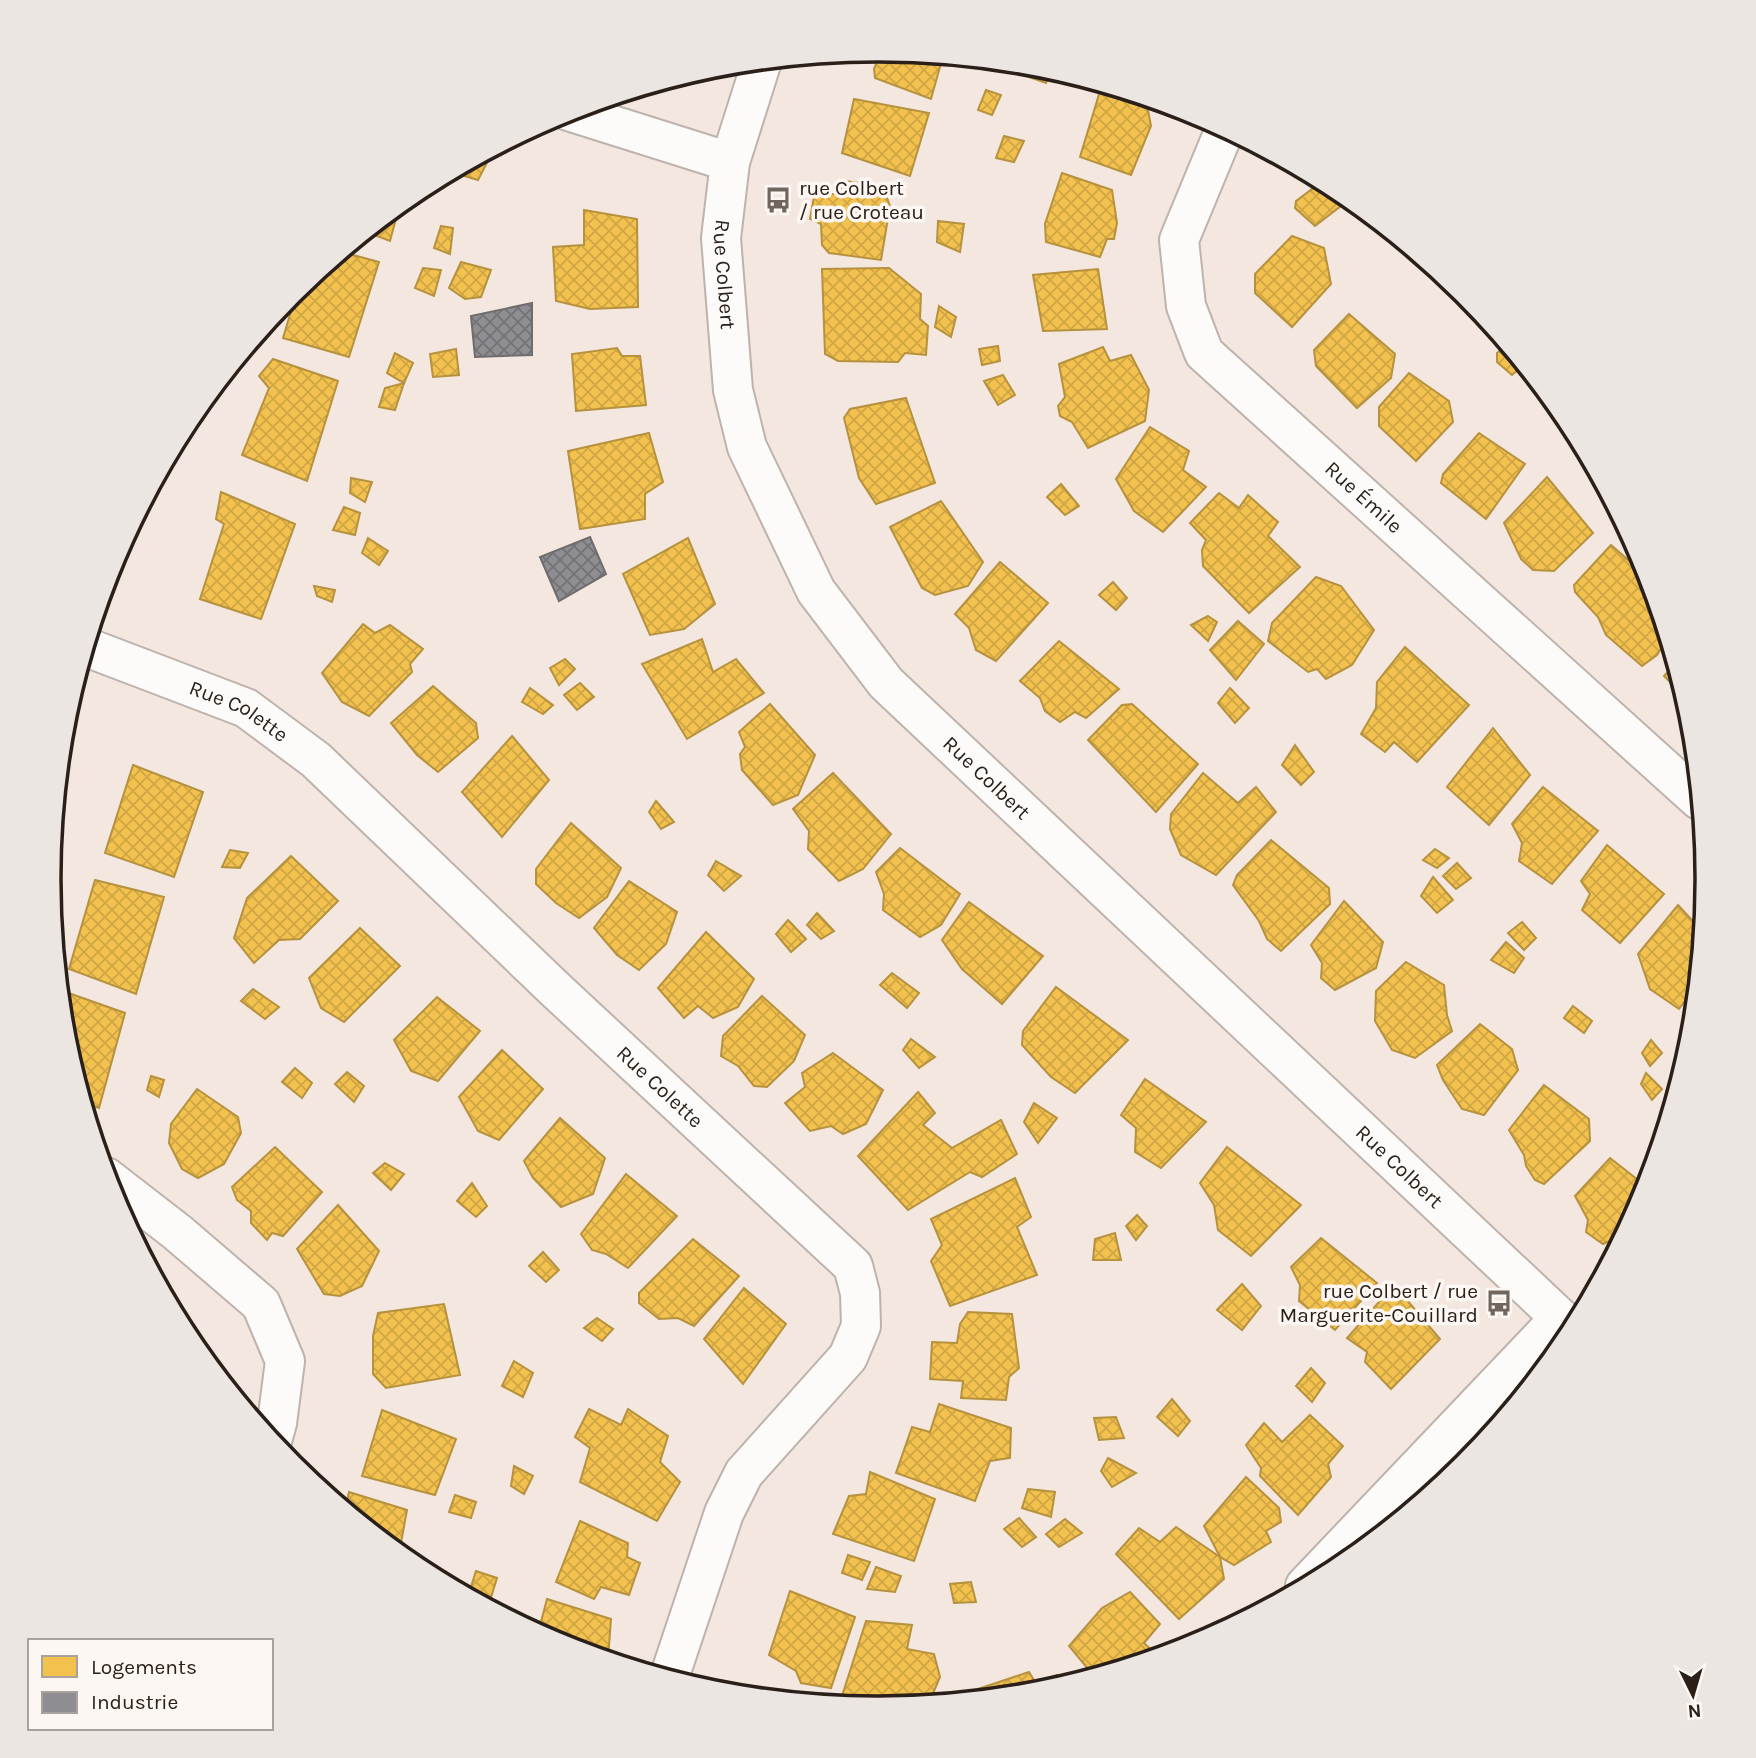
<svg xmlns="http://www.w3.org/2000/svg" width="1756" height="1758" viewBox="0 0 1756 1758" font-family="Karla,sans-serif">
<style>
.forest{fill:url(#forest-crowns)}
.homes{fill:url(#homes-cross-hatch);stroke:#b6913e;stroke-width:2}
.industry{fill:url(#industry-cross-hatch);stroke:#6f6c6e;stroke-width:2}
.lines{fill:none;stroke-linecap:round;stroke-linejoin:round}
.minor-casing{stroke:#beb3ac;stroke-width:42}
.minor{stroke:#fdfbfa;stroke-width:38}
.labels{text-anchor:middle;dominant-baseline:central;stroke-width:7;stroke-linejoin:round;paint-order:stroke}
.poi-label{font-size:21px;fill:#2a2019;stroke:#fcf7f3;text-anchor:start}
.street-label{font-size:21px;fill:#2a2019;stroke:#fcf7f3}
.rim{fill:none;stroke:#2a2019;stroke-width:3.5}
</style>
<defs>
<pattern id="forest-crowns" width="20" height="18" patternUnits="userSpaceOnUse" patternTransform="scale(1.75)"><rect width="20" height="18" fill="#f5d2b7"/><path d="M2 6a3 3 0 1 1 6 0M12 15a3 3 0 1 1 6 0" fill="none" stroke="#d2b49d"/></pattern>
<pattern id="homes-cross-hatch" width="8" height="8" patternUnits="userSpaceOnUse" patternTransform="scale(1.75)"><rect width="8" height="8" fill="#f2c14e"/><path d="M0 0l8 8M0 8l8-8" fill="none" stroke="#d0a644"/></pattern>
<pattern id="industry-cross-hatch" width="8" height="8" patternUnits="userSpaceOnUse" patternTransform="scale(1.75)"><rect width="8" height="8" fill="#8d8d92"/><path d="M0 0l8 8M0 8l8-8" fill="none" stroke="#737376"/></pattern>
</defs>
<rect width="100%" height="100%" fill="#f3e7df"/>
<path class="forest" d="M 1533,1381 L 1464,1465 L 1432,1492 Z"/>
<g class="homes">
<path d="M 877,50 L 943,56 L 931,99 L 875,78 L 874,69 L 881,52 Z"/>
<path d="M 1032,65 L 1051,69 L 1046,83 L 1026,76 Z"/>
<path d="M 687,75 L 684,84 L 669,80 Z"/>
<path d="M 986,90 L 1001,95 L 992,115 L 978,110 Z"/>
<path d="M 1100,91 L 1147,105 L 1151,126 L 1131,175 L 1080,157 Z"/>
<path d="M 854,99 L 929,113 L 910,176 L 842,153 Z"/>
<path d="M 1004,136 L 1024,141 L 1014,162 L 996,158 Z"/>
<path d="M 482,155 L 490,157 L 478,180 L 461,175 L 465,164 Z"/>
<path d="M 1062,173 L 1112,190 L 1117,223 L 1114,239 L 1107,239 L 1100,257 L 1046,242 L 1045,224 Z"/>
<path d="M 846,181 L 883,187 L 890,206 L 881,260 L 829,253 L 822,245 L 821,224 L 810,219 L 815,191 L 838,195 Z"/>
<path d="M 1316,186 L 1341,206 L 1315,226 L 1295,208 L 1296,201 Z"/>
<path d="M 400,204 L 390,241 L 366,232 Z"/>
<path d="M 584,210 L 637,219 L 638,307 L 590,309 L 556,301 L 553,247 L 584,245 Z"/>
<path d="M 938,221 L 964,224 L 960,252 L 937,242 Z"/>
<path d="M 441,226 L 453,228 L 450,254 L 434,248 Z"/>
<path d="M 1292,236 L 1324,248 L 1331,284 L 1292,327 L 1255,293 L 1255,274 Z"/>
<path d="M 342,252 L 379,262 L 349,357 L 283,338 L 298,288 Z"/>
<path d="M 461,262 L 491,270 L 481,297 L 465,299 L 449,288 Z"/>
<path d="M 423,268 L 441,270 L 434,296 L 415,288 Z"/>
<path d="M 889,268 L 921,294 L 920,319 L 928,326 L 926,355 L 905,353 L 898,362 L 838,361 L 825,354 L 822,269 Z"/>
<path d="M 1098,269 L 1107,329 L 1043,331 L 1033,275 Z"/>
<path d="M 939,306 L 956,317 L 951,337 L 935,327 Z"/>
<path d="M 1349,314 L 1395,354 L 1391,378 L 1357,408 L 1316,366 L 1314,350 Z"/>
<path d="M 1507,345 L 1524,365 L 1512,375 L 1497,362 L 1497,353 Z"/>
<path d="M 998,346 L 1000,361 L 982,365 L 979,349 Z"/>
<path d="M 1103,347 L 1110,361 L 1131,355 L 1149,390 L 1145,421 L 1088,448 L 1072,422 L 1060,416 L 1058,406 L 1065,397 L 1059,364 Z"/>
<path d="M 617,348 L 622,356 L 640,356 L 646,405 L 576,411 L 572,354 Z"/>
<path d="M 456,349 L 459,375 L 433,377 L 430,354 Z"/>
<path d="M 395,353 L 413,363 L 404,383 L 387,373 Z"/>
<path d="M 273,359 L 338,381 L 307,481 L 242,455 L 269,388 L 259,376 Z"/>
<path d="M 1409,373 L 1449,401 L 1453,422 L 1416,461 L 1379,426 L 1379,407 Z"/>
<path d="M 1003,375 L 1015,395 L 998,405 L 984,381 Z"/>
<path d="M 404,383 L 395,410 L 379,407 L 385,388 Z"/>
<path d="M 906,398 L 935,483 L 876,504 L 859,478 L 844,418 L 850,409 Z"/>
<path d="M 1150,427 L 1189,451 L 1183,470 L 1206,487 L 1163,532 L 1134,511 L 1116,479 Z"/>
<path d="M 649,433 L 663,482 L 645,494 L 645,519 L 580,529 L 568,451 Z"/>
<path d="M 1479,433 L 1525,464 L 1486,519 L 1441,483 L 1443,474 Z"/>
<path d="M 1547,477 L 1593,533 L 1554,571 L 1533,570 L 1521,559 L 1504,523 Z"/>
<path d="M 351,478 L 372,482 L 365,502 L 350,493 Z"/>
<path d="M 1061,484 L 1079,506 L 1065,515 L 1047,497 Z"/>
<path d="M 221,492 L 295,524 L 261,619 L 200,599 L 224,524 L 216,519 Z"/>
<path d="M 1219,493 L 1239,508 L 1248,495 L 1278,522 L 1268,536 L 1300,567 L 1249,613 L 1203,566 L 1202,550 L 1206,540 L 1190,523 Z"/>
<path d="M 941,501 L 983,562 L 968,586 L 935,595 L 922,588 L 890,527 Z"/>
<path d="M 344,507 L 360,513 L 355,535 L 333,530 Z"/>
<path d="M 368,538 L 388,551 L 379,565 L 362,553 Z"/>
<path d="M 688,538 L 715,604 L 684,629 L 650,635 L 623,574 Z"/>
<path d="M 1611,545 L 1649,578 L 1667,639 L 1657,655 L 1642,666 L 1606,635 L 1598,617 L 1575,592 L 1574,585 Z"/>
<path d="M 1000,562 L 1048,603 L 996,661 L 976,650 L 969,628 L 955,614 Z"/>
<path d="M 1316,577 L 1341,586 L 1374,630 L 1352,665 L 1326,679 L 1317,669 L 1308,672 L 1268,641 L 1272,623 Z"/>
<path d="M 1113,582 L 1127,598 L 1116,610 L 1099,595 Z"/>
<path d="M 314,586 L 335,590 L 332,602 L 317,596 Z"/>
<path d="M 1208,616 L 1217,622 L 1208,641 L 1191,625 Z"/>
<path d="M 1238,621 L 1264,644 L 1236,680 L 1210,650 Z"/>
<path d="M 363,624 L 375,633 L 390,625 L 423,649 L 410,664 L 412,672 L 369,716 L 342,702 L 322,673 Z"/>
<path d="M 702,639 L 713,672 L 736,659 L 764,693 L 687,739 L 642,664 Z"/>
<path d="M 1059,641 L 1119,689 L 1086,718 L 1075,712 L 1060,722 L 1045,711 L 1040,698 L 1020,681 Z"/>
<path d="M 1405,647 L 1469,705 L 1417,762 L 1394,742 L 1385,752 L 1361,734 L 1376,708 L 1377,682 Z"/>
<path d="M 565,659 L 575,669 L 559,685 L 550,668 Z"/>
<path d="M 1675,664 L 1685,697 L 1664,676 Z"/>
<path d="M 580,683 L 594,697 L 577,710 L 564,695 Z"/>
<path d="M 433,686 L 476,723 L 478,738 L 438,772 L 417,755 L 391,723 Z"/>
<path d="M 530,688 L 553,705 L 543,714 L 522,702 Z"/>
<path d="M 1230,688 L 1249,708 L 1235,723 L 1218,703 Z"/>
<path d="M 770,704 L 815,755 L 798,795 L 773,805 L 742,770 L 740,754 L 745,747 L 739,732 Z"/>
<path d="M 1132,704 L 1198,764 L 1156,812 L 1088,740 L 1122,705 Z"/>
<path d="M 1493,728 L 1530,775 L 1489,825 L 1447,787 Z"/>
<path d="M 512,736 L 549,780 L 502,837 L 462,792 Z"/>
<path d="M 1295,745 L 1314,772 L 1301,785 L 1282,765 Z"/>
<path d="M 133,765 L 203,792 L 174,877 L 105,853 Z"/>
<path d="M 833,773 L 891,834 L 863,869 L 839,881 L 808,849 L 809,831 L 793,809 Z"/>
<path d="M 1203,773 L 1238,803 L 1256,787 L 1276,812 L 1216,875 L 1181,855 L 1170,829 L 1171,814 Z"/>
<path d="M 1543,787 L 1598,831 L 1552,884 L 1519,861 L 1522,843 L 1512,824 Z"/>
<path d="M 656,801 L 674,822 L 661,829 L 649,812 Z"/>
<path d="M 571,823 L 621,868 L 607,897 L 579,918 L 556,903 L 536,884 L 536,869 Z"/>
<path d="M 1271,840 L 1329,888 L 1330,904 L 1281,951 L 1267,939 L 1259,921 L 1233,885 L 1237,875 Z"/>
<path d="M 1607,845 L 1664,894 L 1620,943 L 1582,910 L 1590,894 L 1581,881 Z"/>
<path d="M 900,848 L 960,894 L 941,925 L 920,937 L 883,910 L 884,894 L 876,872 Z"/>
<path d="M 1435,849 L 1449,858 L 1437,868 L 1423,860 Z"/>
<path d="M 230,850 L 248,853 L 240,868 L 222,867 Z"/>
<path d="M 291,856 L 338,901 L 300,939 L 279,940 L 254,963 L 234,938 L 247,898 Z"/>
<path d="M 716,861 L 741,876 L 724,891 L 708,875 Z"/>
<path d="M 1457,863 L 1471,878 L 1456,889 L 1443,876 Z"/>
<path d="M 1433,877 L 1453,900 L 1437,913 L 1421,896 Z"/>
<path d="M 95,880 L 164,897 L 136,994 L 69,969 Z"/>
<path d="M 629,881 L 677,912 L 666,944 L 639,970 L 617,955 L 594,928 Z"/>
<path d="M 1344,901 L 1383,942 L 1376,968 L 1335,990 L 1321,978 L 1322,963 L 1311,945 Z"/>
<path d="M 969,902 L 1043,956 L 1002,1004 L 962,969 L 942,940 Z"/>
<path d="M 1678,905 L 1702,931 L 1697,985 L 1679,1009 L 1650,989 L 1638,954 Z"/>
<path d="M 817,913 L 834,931 L 821,939 L 807,925 Z"/>
<path d="M 788,920 L 806,939 L 791,952 L 776,934 Z"/>
<path d="M 1522,922 L 1536,938 L 1524,950 L 1508,933 Z"/>
<path d="M 360,928 L 400,966 L 344,1022 L 321,1008 L 309,978 Z"/>
<path d="M 706,932 L 754,979 L 738,1007 L 713,1018 L 698,1006 L 684,1018 L 658,988 Z"/>
<path d="M 1506,942 L 1524,958 L 1514,973 L 1491,960 Z"/>
<path d="M 1406,962 L 1444,985 L 1447,1015 L 1452,1031 L 1415,1058 L 1392,1050 L 1375,1021 L 1376,991 Z"/>
<path d="M 892,973 L 919,993 L 907,1008 L 880,985 Z"/>
<path d="M 1056,987 L 1128,1040 L 1075,1093 L 1051,1077 L 1022,1045 L 1023,1031 Z"/>
<path d="M 253,989 L 279,1007 L 265,1019 L 241,1001 Z"/>
<path d="M 60,990 L 125,1013 L 99,1108 L 84,1103 L 65,1040 Z"/>
<path d="M 762,996 L 805,1035 L 794,1061 L 767,1087 L 754,1086 L 738,1066 L 721,1056 L 723,1036 Z"/>
<path d="M 437,997 L 480,1031 L 438,1081 L 411,1071 L 394,1040 Z"/>
<path d="M 1573,1006 L 1592,1021 L 1584,1033 L 1564,1018 Z"/>
<path d="M 1480,1024 L 1512,1049 L 1518,1070 L 1484,1115 L 1462,1109 L 1443,1080 L 1437,1065 Z"/>
<path d="M 911,1039 L 935,1057 L 919,1068 L 903,1050 Z"/>
<path d="M 1651,1040 L 1662,1053 L 1650,1066 L 1642,1053 Z"/>
<path d="M 502,1050 L 543,1089 L 499,1140 L 478,1131 L 459,1097 Z"/>
<path d="M 833,1053 L 883,1090 L 866,1124 L 843,1134 L 831,1126 L 810,1131 L 785,1103 L 805,1087 L 802,1073 Z"/>
<path d="M 295,1068 L 312,1083 L 302,1098 L 282,1082 Z"/>
<path d="M 347,1072 L 364,1086 L 354,1102 L 335,1084 Z"/>
<path d="M 1646,1073 L 1662,1089 L 1652,1100 L 1641,1084 Z"/>
<path d="M 151,1076 L 164,1080 L 159,1097 L 147,1090 Z"/>
<path d="M 1145,1079 L 1206,1122 L 1161,1168 L 1135,1152 L 1136,1128 L 1121,1115 Z"/>
<path d="M 1544,1085 L 1589,1119 L 1590,1141 L 1544,1184 L 1535,1180 L 1526,1166 L 1524,1155 L 1509,1130 Z"/>
<path d="M 197,1089 L 238,1117 L 241,1133 L 224,1164 L 198,1178 L 182,1169 L 169,1143 L 171,1124 Z"/>
<path d="M 918,1092 L 935,1113 L 923,1125 L 952,1148 L 1001,1120 L 1017,1154 L 982,1177 L 970,1172 L 908,1210 L 858,1156 Z"/>
<path d="M 1034,1103 L 1057,1118 L 1038,1143 L 1024,1122 Z"/>
<path d="M 560,1118 L 605,1158 L 593,1194 L 561,1207 L 533,1178 L 524,1161 Z"/>
<path d="M 275,1147 L 322,1192 L 283,1236 L 272,1233 L 267,1240 L 251,1223 L 251,1211 L 237,1200 L 232,1187 Z"/>
<path d="M 1227,1147 L 1301,1205 L 1251,1256 L 1218,1230 L 1214,1205 L 1200,1183 Z"/>
<path d="M 1610,1158 L 1647,1187 L 1618,1245 L 1612,1240 L 1603,1244 L 1586,1232 L 1588,1220 L 1575,1196 Z"/>
<path d="M 385,1163 L 404,1174 L 391,1190 L 373,1173 Z"/>
<path d="M 626,1174 L 677,1216 L 628,1268 L 606,1254 L 592,1250 L 581,1234 Z"/>
<path d="M 1015,1178 L 1031,1217 L 1017,1227 L 1037,1275 L 950,1306 L 931,1261 L 942,1245 L 931,1219 Z"/>
<path d="M 472,1183 L 487,1206 L 476,1217 L 457,1201 Z"/>
<path d="M 338,1205 L 379,1251 L 362,1286 L 340,1296 L 324,1294 L 297,1249 Z"/>
<path d="M 1137,1215 L 1147,1226 L 1136,1240 L 1126,1226 Z"/>
<path d="M 1115,1233 L 1121,1260 L 1093,1260 L 1095,1239 Z"/>
<path d="M 1321,1238 L 1377,1283 L 1335,1330 L 1299,1301 L 1300,1285 L 1291,1267 Z"/>
<path d="M 693,1239 L 739,1276 L 694,1326 L 678,1318 L 659,1319 L 639,1303 L 639,1293 Z"/>
<path d="M 543,1252 L 559,1270 L 546,1282 L 529,1266 Z"/>
<path d="M 1242,1284 L 1261,1306 L 1242,1330 L 1217,1310 Z"/>
<path d="M 1394,1285 L 1440,1339 L 1391,1389 L 1365,1362 L 1367,1352 L 1347,1338 Z"/>
<path d="M 744,1288 L 786,1324 L 743,1384 L 704,1339 Z"/>
<path d="M 444,1304 L 460,1375 L 386,1388 L 373,1374 L 373,1336 L 378,1313 Z"/>
<path d="M 968,1312 L 1012,1314 L 1019,1368 L 1009,1377 L 1006,1400 L 961,1398 L 963,1381 L 930,1379 L 932,1342 L 957,1343 L 960,1324 Z"/>
<path d="M 597,1318 L 613,1329 L 602,1341 L 584,1328 Z"/>
<path d="M 514,1361 L 533,1373 L 523,1397 L 502,1386 Z"/>
<path d="M 1311,1368 L 1325,1383 L 1312,1402 L 1296,1386 Z"/>
<path d="M 1172,1399 L 1190,1421 L 1178,1436 L 1157,1417 Z"/>
<path d="M 939,1404 L 1011,1428 L 1010,1458 L 990,1461 L 975,1501 L 896,1473 L 912,1427 L 930,1432 Z"/>
<path d="M 589,1409 L 621,1425 L 628,1409 L 668,1436 L 660,1462 L 680,1482 L 657,1521 L 580,1482 L 590,1448 L 575,1437 Z"/>
<path d="M 382,1410 L 456,1439 L 435,1495 L 362,1476 Z"/>
<path d="M 1310,1415 L 1343,1446 L 1328,1464 L 1331,1477 L 1298,1515 L 1260,1476 L 1261,1468 L 1246,1445 L 1264,1423 L 1282,1442 Z"/>
<path d="M 1116,1417 L 1124,1438 L 1099,1440 L 1094,1418 Z"/>
<path d="M 1108,1458 L 1136,1473 L 1112,1487 L 1101,1471 Z"/>
<path d="M 514,1466 L 533,1476 L 524,1494 L 511,1486 Z"/>
<path d="M 870,1472 L 935,1499 L 914,1561 L 833,1534 L 849,1496 L 866,1494 Z"/>
<path d="M 1246,1477 L 1279,1508 L 1281,1522 L 1266,1531 L 1271,1542 L 1234,1565 L 1220,1557 L 1204,1526 Z"/>
<path d="M 1028,1489 L 1055,1492 L 1051,1517 L 1022,1508 Z"/>
<path d="M 349,1492 L 407,1510 L 399,1554 L 345,1509 Z"/>
<path d="M 455,1495 L 476,1502 L 471,1518 L 449,1512 Z"/>
<path d="M 1019,1518 L 1036,1537 L 1022,1547 L 1004,1529 Z"/>
<path d="M 1065,1519 L 1082,1533 L 1059,1547 L 1046,1534 Z"/>
<path d="M 580,1521 L 628,1543 L 627,1557 L 640,1563 L 629,1595 L 601,1587 L 594,1599 L 556,1582 Z"/>
<path d="M 1176,1527 L 1220,1557 L 1224,1579 L 1179,1619 L 1116,1554 L 1139,1528 L 1160,1542 Z"/>
<path d="M 848,1555 L 870,1562 L 862,1580 L 842,1573 Z"/>
<path d="M 876,1567 L 901,1576 L 895,1592 L 867,1589 Z"/>
<path d="M 476,1571 L 497,1578 L 490,1601 L 469,1593 Z"/>
<path d="M 971,1582 L 976,1602 L 954,1603 L 950,1584 Z"/>
<path d="M 790,1591 L 855,1617 L 831,1688 L 801,1683 L 796,1671 L 769,1655 Z"/>
<path d="M 1130,1592 L 1160,1624 L 1144,1643 L 1158,1656 L 1094,1676 L 1069,1646 L 1102,1608 Z"/>
<path d="M 547,1599 L 611,1619 L 608,1659 L 560,1645 L 538,1633 Z"/>
<path d="M 866,1621 L 912,1625 L 907,1649 L 934,1654 L 940,1677 L 929,1703 L 878,1708 L 841,1699 Z"/>
<path d="M 1029,1672 L 1035,1682 L 1057,1675 L 1059,1686 L 1039,1692 L 980,1698 L 978,1689 Z"/>
</g>
<g class="industry">
<path d="M 532,303 L 532,355 L 475,357 L 471,316 Z"/>
<path d="M 590,537 L 606,574 L 559,601 L 540,557 Z"/>
</g>
<g class="lines">
<g class="minor-casing">
<g id="minor">
<path id="s1" d="M 762,61 L 730,162 L 721,238 L 733,390 L 747,447 L 816,591 L 886,683 L 1573,1330"/>
<path d="M 568,111 L 730,162"/>
<path id="s2" d="M 1225,129 L 1179,240 L 1186,306 L 1204,353 L 1699,800"/>
<path id="s3" d="M 86,647 L 246,708 L 316,760 L 558,992 L 853,1266 L 860,1293 L 861,1326 L 848,1357 L 744,1473 L 724,1513 L 669,1678"/>
<path d="M 106,1177 L 177,1232 L 261,1304 L 285,1361 L 277,1423 L 272,1441"/>
<path d="M 1305,1586 L 1560,1318"/>
</g>
</g>
<use href="#minor" class="minor"/>
</g>
<defs>
<g id="bus-bare" transform="scale(2.1)"><path d="M-5-6H5V4H4V6H2V4H-2V6H-4V4H-5ZM-3.5-4V0h7V-4ZM-3.5 1.2v1.5H-2V1.2ZM2 1.2v1.5H3.5V1.2Z" fill="#70665e" stroke="#fcf7f3" stroke-width="2.5" paint-order="stroke"/></g>
</defs>
<g fill-rule="evenodd">
<use href="#bus-bare" x="778" y="200"/>
<use href="#bus-bare" x="1499" y="1303"/>
</g>
<g class="labels">
<g class="poi-label">
<text x="799" y="188">rue Colbert<tspan x="799" dy="24">/ rue Croteau</tspan></text>
<text x="1478" y="1291" text-anchor="end">rue Colbert / rue<tspan x="1478" dy="24">Marguerite-Couillard</tspan></text>
</g>
<g class="street-label">
<text stroke="none"><textPath href="#s1" startOffset="219">Rue Colbert</textPath></text>
<text stroke="none"><textPath href="#s2" startOffset="452">Rue Émile</textPath></text>
<text stroke="none"><textPath href="#s3" startOffset="166">Rue Colette</textPath></text>
<text stroke="none"><textPath href="#s1" startOffset="807">Rue Colbert</textPath></text>
<text stroke="none"><textPath href="#s3" startOffset="733">Rue Colette</textPath></text>
<text stroke="none"><textPath href="#s1" startOffset="1374">Rue Colbert</textPath></text>
</g>
</g>
<path d="M0 0H1756V1758H0ZM61 879a817 817 0 1 1 1634 0a817 817 0 1 1-1634 0Z" fill="#ebe6e2" fill-rule="evenodd"/>
<path class="rim" d="M61 879a817 817 0 1 1 1634 0a817 817 0 1 1-1634 0Z"/>
<rect x="28" y="1639" width="245" height="91" fill="#fcf7f3" stroke="#a8a19c" stroke-width="2"/>
<rect x="42" y="1656" width="35" height="21" fill="#f2c14e" stroke="#a8a19c" stroke-width="2"/>
<text x="91" y="1674" font-size="21" fill="#2a2019">Logements</text>
<rect x="42" y="1692" width="35" height="21" fill="#8d8d92" stroke="#a8a19c" stroke-width="2"/>
<text x="91" y="1709" font-size="21" fill="#2a2019">Industrie</text>
<g transform="translate(1693 1695) rotate(175)" stroke="#fcf7f3" stroke-width="5" paint-order="stroke">
<path d="M0-5L12 26L0 18L-12 26Z" fill="#2a2019"/>
<text y="-10" font-size="19" font-weight="bold" text-anchor="middle" fill="#2a2019">N</text>
</g>
</svg>
